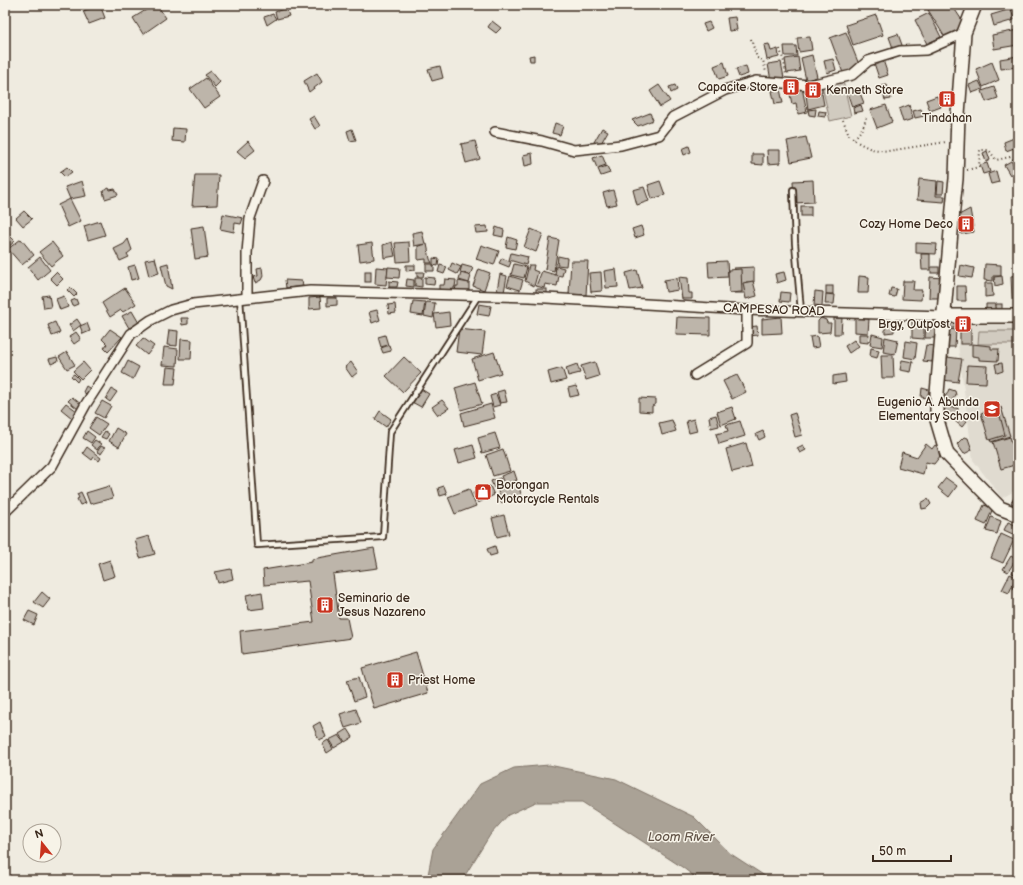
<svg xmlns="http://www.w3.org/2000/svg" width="1023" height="885" viewBox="0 0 1023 885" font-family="'Balsamiq Sans',sans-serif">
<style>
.built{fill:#e0dbd0}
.green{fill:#d1cbc0;stroke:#867a6f}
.water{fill:#aaa296;stroke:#7e7266}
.building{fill:#bdb5aa;stroke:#3b2a1e}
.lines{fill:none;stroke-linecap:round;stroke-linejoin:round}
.lane-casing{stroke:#3b2a1e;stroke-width:8}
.street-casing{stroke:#3b2a1e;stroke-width:12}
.secondary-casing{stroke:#3b2a1e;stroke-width:16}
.path{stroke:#3b2a1e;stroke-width:2;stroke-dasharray:1 3;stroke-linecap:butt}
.lane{stroke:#f7f3e8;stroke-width:4.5}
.street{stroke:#f7f3e8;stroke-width:9}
.secondary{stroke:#f7f3e8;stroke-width:13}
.labels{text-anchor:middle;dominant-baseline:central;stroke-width:3;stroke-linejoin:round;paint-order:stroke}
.poi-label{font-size:12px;fill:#3b2a1e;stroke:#f7f3e8;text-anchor:end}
.street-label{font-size:12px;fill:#3b2a1e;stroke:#f7f3e8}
.water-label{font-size:13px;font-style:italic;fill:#625448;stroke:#f7f3e8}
</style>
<rect width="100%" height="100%" fill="#efebe0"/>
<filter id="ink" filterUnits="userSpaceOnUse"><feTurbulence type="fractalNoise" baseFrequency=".025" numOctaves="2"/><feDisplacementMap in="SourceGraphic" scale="8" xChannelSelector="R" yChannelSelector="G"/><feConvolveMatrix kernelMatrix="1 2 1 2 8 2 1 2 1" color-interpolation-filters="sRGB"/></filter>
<g filter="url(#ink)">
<path class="built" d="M 1018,323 L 1018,489 L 1002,498 L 973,460 L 958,344 L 961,324 Z"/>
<g class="green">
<path d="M 843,81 L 851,116 L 830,121 L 822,86 Z"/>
<path d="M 979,331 L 1018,331 L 1018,344 L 978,344 Z"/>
</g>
<path class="water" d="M 549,765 L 616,779 L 694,817 L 731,854 L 771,880 L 699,880 L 682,867 L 582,802 L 536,802 L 508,815 L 490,835 L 464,877 L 464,880 L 427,880 L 433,849 L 480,784 L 514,768 Z"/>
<g class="building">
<path d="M 100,5 L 105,18 L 89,24 L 83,11 Z"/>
<path d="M 154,5 L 157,5 L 166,18 L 143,34 L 133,18 Z"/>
<path d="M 925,5 L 952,5 L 965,25 L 963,28 L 946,39 Z"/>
<path d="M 286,8 L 289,16 L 277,19 L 275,12 Z"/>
<path d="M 1011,9 L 1014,20 L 994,26 L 991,15 Z"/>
<path d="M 929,13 L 941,37 L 927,44 L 915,20 Z"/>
<path d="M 273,14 L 276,19 L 267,25 L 264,17 Z"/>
<path d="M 876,15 L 883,35 L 853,45 L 846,25 Z"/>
<path d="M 735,17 L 737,30 L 729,31 L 727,18 Z"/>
<path d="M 492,21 L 501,28 L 496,33 L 488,27 Z"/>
<path d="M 709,22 L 712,28 L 706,31 L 703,24 Z"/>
<path d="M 1018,30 L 1018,45 L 994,49 L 992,35 Z"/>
<path d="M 846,32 L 860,67 L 843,73 L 830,38 Z"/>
<path d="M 898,34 L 902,45 L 893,48 L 889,37 Z"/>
<path d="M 810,37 L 812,50 L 799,52 L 797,38 Z"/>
<path d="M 769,44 L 771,51 L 778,49 L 779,57 L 767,60 L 764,45 Z"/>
<path d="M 784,46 L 796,46 L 797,56 L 785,56 Z"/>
<path d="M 534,55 L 534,61 L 530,61 L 529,56 Z"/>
<path d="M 812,55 L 817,77 L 806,80 L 801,58 Z"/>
<path d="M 1018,56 L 1018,67 L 1001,69 L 1000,59 Z"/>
<path d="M 798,57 L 800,71 L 787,73 L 785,59 Z"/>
<path d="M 833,59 L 836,70 L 827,73 L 824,61 Z"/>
<path d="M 883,60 L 888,75 L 879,78 L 874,63 Z"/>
<path d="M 724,62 L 728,76 L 719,79 L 714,66 Z"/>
<path d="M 781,62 L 784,78 L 771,81 L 768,64 Z"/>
<path d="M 992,62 L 999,80 L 983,87 L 976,69 Z"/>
<path d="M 440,66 L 443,78 L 432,81 L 428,69 Z"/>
<path d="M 746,66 L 748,74 L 739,77 L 736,69 Z"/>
<path d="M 211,71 L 220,82 L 215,87 L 205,75 Z"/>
<path d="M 317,73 L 322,82 L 309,92 L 304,81 Z"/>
<path d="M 206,78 L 220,97 L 204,108 L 190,89 Z"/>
<path d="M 979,81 L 983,89 L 972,93 L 969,85 Z"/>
<path d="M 659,85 L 670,101 L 660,107 L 650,91 Z"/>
<path d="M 675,85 L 677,90 L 671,93 L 669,87 Z"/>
<path d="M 887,85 L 891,99 L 885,100 L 881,86 Z"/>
<path d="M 822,86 L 822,92 L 805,93 L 803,87 Z"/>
<path d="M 994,87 L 998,98 L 986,102 L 982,91 Z"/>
<path d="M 802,88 L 807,112 L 798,114 L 796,103 L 792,104 L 789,90 Z"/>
<path d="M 858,88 L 864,103 L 852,107 L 847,92 Z"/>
<path d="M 780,89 L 783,103 L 775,104 L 772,91 Z"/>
<path d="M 951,93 L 953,100 L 942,104 L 940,97 Z"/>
<path d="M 822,94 L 824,105 L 808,109 L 806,95 Z"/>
<path d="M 937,96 L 941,107 L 930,111 L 926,100 Z"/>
<path d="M 861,105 L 863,111 L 854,113 L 853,108 Z"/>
<path d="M 886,105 L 892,122 L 877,128 L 870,110 Z"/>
<path d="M 909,105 L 913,119 L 903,122 L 899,109 Z"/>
<path d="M 816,109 L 815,116 L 809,115 L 808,110 Z"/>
<path d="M 921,109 L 924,116 L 915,118 L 913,111 Z"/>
<path d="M 819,111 L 826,112 L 825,117 L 818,116 Z"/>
<path d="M 650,113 L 653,120 L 638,126 L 632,120 Z"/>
<path d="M 314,116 L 320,126 L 315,129 L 309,119 Z"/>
<path d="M 555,123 L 563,126 L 560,135 L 552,133 Z"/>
<path d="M 173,128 L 186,129 L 185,142 L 172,141 Z"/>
<path d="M 602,128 L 608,131 L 600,145 L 594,142 Z"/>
<path d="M 352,129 L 356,140 L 350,141 L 347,131 Z"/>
<path d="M 806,137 L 811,158 L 791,162 L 787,141 Z"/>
<path d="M 1014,138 L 1017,147 L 1006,151 L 1004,142 Z"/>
<path d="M 248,141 L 255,150 L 245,158 L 237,151 Z"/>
<path d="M 475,141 L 480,159 L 466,163 L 461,144 Z"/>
<path d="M 689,146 L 691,152 L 684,155 L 682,149 Z"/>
<path d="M 767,150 L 780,150 L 780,163 L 768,164 Z"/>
<path d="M 987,151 L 990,160 L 986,162 L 983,153 Z"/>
<path d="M 532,153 L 533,164 L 525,166 L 523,155 Z"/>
<path d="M 752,154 L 763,154 L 763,165 L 752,164 Z"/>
<path d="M 602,155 L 606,165 L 597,168 L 593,158 Z"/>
<path d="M 1011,161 L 1018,171 L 1010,175 L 1004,165 Z"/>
<path d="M 987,163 L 990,172 L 983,174 L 980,165 Z"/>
<path d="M 607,166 L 610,173 L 601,176 L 598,169 Z"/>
<path d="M 67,167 L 72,172 L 65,177 L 60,172 Z"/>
<path d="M 996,171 L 999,182 L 991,184 L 988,174 Z"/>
<path d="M 195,175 L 219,175 L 217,205 L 192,206 Z"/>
<path d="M 919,179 L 937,181 L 936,196 L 945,196 L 944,202 L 917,200 Z"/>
<path d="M 813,180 L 814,202 L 794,203 L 793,181 Z"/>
<path d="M 82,181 L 86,196 L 70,199 L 65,187 Z"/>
<path d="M 660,181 L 665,195 L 652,199 L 648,185 Z"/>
<path d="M 938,181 L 944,182 L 943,194 L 937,194 Z"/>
<path d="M 644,187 L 649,201 L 637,205 L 633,190 Z"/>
<path d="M 109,188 L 110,190 L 115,189 L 118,195 L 105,199 L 103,191 Z"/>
<path d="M 613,190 L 617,204 L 607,206 L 603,193 Z"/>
<path d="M 70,199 L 81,221 L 68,227 L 58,205 Z"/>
<rect x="801" y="206" width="10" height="10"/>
<path d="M 970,209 L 974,232 L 961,234 L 959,215 Z"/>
<path d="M 24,211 L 32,219 L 23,226 L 16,218 Z"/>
<path d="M 223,214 L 243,218 L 241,224 L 235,223 L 234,232 L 220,229 Z"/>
<path d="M 100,221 L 105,235 L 88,240 L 84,226 Z"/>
<path d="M 204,226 L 208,257 L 195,259 L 191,228 Z"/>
<path d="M 487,226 L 488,232 L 476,233 L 475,227 Z"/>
<path d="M 641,226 L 644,235 L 635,238 L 632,229 Z"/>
<path d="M 496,227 L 504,230 L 503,237 L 494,235 Z"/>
<path d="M 531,229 L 543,234 L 536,252 L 524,247 Z"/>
<path d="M 5,231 L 15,241 L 7,248 L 5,246 Z"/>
<path d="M 422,231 L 425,244 L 414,246 L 412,233 Z"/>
<path d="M 508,237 L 517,240 L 515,249 L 506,247 Z"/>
<path d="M 550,238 L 559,240 L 554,271 L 545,269 Z"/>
<path d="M 21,239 L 34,255 L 22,265 L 8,249 Z"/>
<path d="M 128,239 L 132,250 L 127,254 L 129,257 L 120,261 L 114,249 L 124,244 Z"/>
<path d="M 52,242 L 63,256 L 51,266 L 39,252 Z"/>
<path d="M 392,242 L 395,256 L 384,258 L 383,245 Z"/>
<path d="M 409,242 L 410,261 L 397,262 L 395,243 Z"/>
<path d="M 372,243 L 374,259 L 360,261 L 358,245 Z"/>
<path d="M 916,243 L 937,244 L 936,254 L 916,253 Z"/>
<path d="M 427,244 L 430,259 L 432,263 L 426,263 L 426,259 L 418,260 L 418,246 Z"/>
<path d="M 481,245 L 499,251 L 494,265 L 476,259 Z"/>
<path d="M 511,253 L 528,257 L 526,265 L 509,260 Z"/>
<path d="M 921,254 L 930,254 L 930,270 L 922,270 Z"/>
<path d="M 558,256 L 567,258 L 566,266 L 557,265 Z"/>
<path d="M 40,257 L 50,270 L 38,280 L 28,267 Z"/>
<path d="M 155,258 L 159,273 L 149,276 L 145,260 Z"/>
<path d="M 433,258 L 439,259 L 438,266 L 433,265 Z"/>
<path d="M 502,258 L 511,262 L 509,267 L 499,263 Z"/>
<path d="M 571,261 L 588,261 L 586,295 L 569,294 Z"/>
<path d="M 727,261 L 728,277 L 709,278 L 708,262 Z"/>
<path d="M 168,263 L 172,289 L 166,286 L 161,265 Z"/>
<path d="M 452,263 L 461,267 L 457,274 L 449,270 Z"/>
<path d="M 426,264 L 433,264 L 433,266 L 434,266 L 434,271 L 426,271 Z"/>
<path d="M 514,264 L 527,267 L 524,278 L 511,275 Z"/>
<path d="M 985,264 L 1001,265 L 1001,276 L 993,276 L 993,281 L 984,280 Z"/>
<path d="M 135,265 L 139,278 L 131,280 L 128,267 Z"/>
<path d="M 406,265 L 415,265 L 415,270 L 406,271 Z"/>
<path d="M 440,265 L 447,267 L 444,274 L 438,272 Z"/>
<path d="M 462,265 L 473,268 L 470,275 L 460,272 Z"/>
<path d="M 529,265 L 534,265 L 533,270 L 538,272 L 534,286 L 525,281 Z"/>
<path d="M 961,265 L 974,268 L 972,278 L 959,276 Z"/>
<path d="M 556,266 L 564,268 L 562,276 L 555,275 Z"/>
<path d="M 376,267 L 388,268 L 386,285 L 375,284 Z"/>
<path d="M 388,267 L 400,268 L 399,278 L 387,277 Z"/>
<path d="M 754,267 L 754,282 L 746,282 L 746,293 L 733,293 L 734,268 Z"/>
<rect x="931" y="267" width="8" height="6"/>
<path d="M 262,268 L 263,276 L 261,280 L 255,283 L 253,277 L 258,276 L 257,269 Z"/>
<path d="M 479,269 L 490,273 L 484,290 L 473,286 Z"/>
<path d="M 616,269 L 618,287 L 606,288 L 604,271 Z"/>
<path d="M 741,269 L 742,292 L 729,293 L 728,270 Z"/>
<path d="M 637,270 L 642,288 L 630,290 L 626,273 Z"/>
<rect x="365" y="271" width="6" height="11"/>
<path d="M 542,271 L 559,276 L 557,286 L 545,284 L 544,288 L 536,286 Z"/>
<path d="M 56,272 L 63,279 L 57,285 L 50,278 Z"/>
<path d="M 417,272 L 424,272 L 423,277 L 417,277 Z"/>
<path d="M 601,272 L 602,291 L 591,292 L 589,273 Z"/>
<path d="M 784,272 L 786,280 L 777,283 L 775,274 Z"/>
<path d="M 461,273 L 471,276 L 469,283 L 459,280 Z"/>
<path d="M 500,274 L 507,276 L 504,292 L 497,290 Z"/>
<path d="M 1018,275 L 1018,299 L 1012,299 L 1011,276 Z"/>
<path d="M 510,276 L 523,280 L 520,290 L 507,286 Z"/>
<path d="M 859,276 L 869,277 L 868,293 L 858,293 Z"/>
<path d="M 1002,276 L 1003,284 L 995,286 L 994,277 Z"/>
<path d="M 425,277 L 435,278 L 434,285 L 425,284 Z"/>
<path d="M 679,277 L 688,278 L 689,293 L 692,293 L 692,299 L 682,299 Z"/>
<path d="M 930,277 L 942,278 L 941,298 L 929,298 Z"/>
<path d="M 415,278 L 422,278 L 422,287 L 415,286 Z"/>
<path d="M 677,278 L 678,290 L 666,292 L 664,280 Z"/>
<path d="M 407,279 L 414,280 L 414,287 L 406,286 Z"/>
<path d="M 445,279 L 456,280 L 455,287 L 454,287 L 454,291 L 439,290 L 439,285 L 444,285 Z"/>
<path d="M 285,280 L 302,281 L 303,286 L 286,288 Z"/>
<path d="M 389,281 L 398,282 L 397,287 L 389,287 Z"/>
<path d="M 458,281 L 469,283 L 469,292 L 455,291 L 456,286 L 458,286 Z"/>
<path d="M 753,281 L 757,296 L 746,299 L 743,283 Z"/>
<path d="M 903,281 L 914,281 L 913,290 L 922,290 L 921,300 L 902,299 Z"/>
<path d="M 985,283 L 992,283 L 993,296 L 985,297 Z"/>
<rect x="826" y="286" width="7" height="8"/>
<path d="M 957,286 L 965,286 L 966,301 L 957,301 Z"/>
<path d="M 70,287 L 77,294 L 74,297 L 67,290 Z"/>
<path d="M 125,288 L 136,304 L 123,312 L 121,310 L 110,317 L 102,303 Z"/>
<path d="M 891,288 L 897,289 L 895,297 L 889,296 Z"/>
<rect x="536" y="289" width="11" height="6"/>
<path d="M 815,291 L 823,292 L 822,306 L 814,305 Z"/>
<path d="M 781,292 L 790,293 L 789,302 L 780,301 Z"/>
<path d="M 826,294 L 835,295 L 834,304 L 825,304 Z"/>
<path d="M 49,295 L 51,307 L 44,308 L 42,296 Z"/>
<path d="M 64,296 L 68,307 L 60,310 L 56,299 Z"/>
<path d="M 320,297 L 321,308 L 309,309 L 309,298 Z"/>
<path d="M 327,298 L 337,298 L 337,305 L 327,306 Z"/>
<path d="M 76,299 L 78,304 L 73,306 L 71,301 Z"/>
<path d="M 413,301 L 425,302 L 423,316 L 411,314 Z"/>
<path d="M 426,302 L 435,303 L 433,318 L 424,316 Z"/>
<path d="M 395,304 L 396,313 L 389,314 L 388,305 Z"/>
<path d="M 479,304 L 491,306 L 489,316 L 477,314 Z"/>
<path d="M 986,304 L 995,304 L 995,310 L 986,311 Z"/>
<rect x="996" y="304" width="6" height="6"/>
<path d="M 377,310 L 380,320 L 372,323 L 369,312 Z"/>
<path d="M 132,311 L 139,323 L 129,328 L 122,316 Z"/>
<path d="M 449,312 L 450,325 L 436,327 L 434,314 Z"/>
<path d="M 677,317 L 710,318 L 710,335 L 676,334 Z"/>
<path d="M 781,317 L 782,333 L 762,334 L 762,319 Z"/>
<path d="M 181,318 L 188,318 L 188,324 L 182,325 Z"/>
<path d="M 821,318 L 826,320 L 827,323 L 831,323 L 830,332 L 818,333 L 818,321 Z"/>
<path d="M 834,318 L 842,318 L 841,334 L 834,334 Z"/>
<path d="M 855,318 L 869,319 L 868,333 L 855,332 Z"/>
<path d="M 77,319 L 81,325 L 73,331 L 69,325 Z"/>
<path d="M 912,321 L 924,323 L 924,339 L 912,338 Z"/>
<path d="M 956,321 L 970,321 L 969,327 L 956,327 Z"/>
<path d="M 55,322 L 60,333 L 52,336 L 48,325 Z"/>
<path d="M 926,322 L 937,322 L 936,338 L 925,338 Z"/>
<path d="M 950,322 L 956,322 L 955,328 L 949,328 Z"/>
<path d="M 87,323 L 90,331 L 83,334 L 80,326 Z"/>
<path d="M 885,324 L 894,324 L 894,332 L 885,333 Z"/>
<path d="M 757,326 L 758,335 L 750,336 L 748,327 Z"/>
<rect x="960" y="328" width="11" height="16"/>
<path d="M 110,329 L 122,337 L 108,352 L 104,348 L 107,344 L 102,339 Z"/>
<path d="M 459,329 L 485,332 L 482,355 L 456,352 Z"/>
<path d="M 949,329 L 956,330 L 955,347 L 948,347 Z"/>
<path d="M 169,330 L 178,331 L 177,346 L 167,345 Z"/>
<path d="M 76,332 L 81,339 L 74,344 L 69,337 Z"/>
<path d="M 859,334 L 869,334 L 868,343 L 859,342 Z"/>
<path d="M 872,334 L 883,337 L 882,347 L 870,345 Z"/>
<path d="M 385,335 L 388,345 L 381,347 L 378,337 Z"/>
<path d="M 817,336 L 819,347 L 812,348 L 810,337 Z"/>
<path d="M 885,337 L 898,340 L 895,354 L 883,352 Z"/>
<path d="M 143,338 L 154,346 L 147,355 L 136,346 Z"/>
<path d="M 181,339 L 192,340 L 191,359 L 180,359 Z"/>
<path d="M 854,340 L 859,346 L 849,353 L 845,346 Z"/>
<path d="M 906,341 L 917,343 L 915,359 L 904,357 Z"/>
<path d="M 972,344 L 991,346 L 991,349 L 999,349 L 998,361 L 979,360 L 979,357 L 972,356 Z"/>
<path d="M 389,345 L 391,351 L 383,353 L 381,348 Z"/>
<path d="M 926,345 L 935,346 L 932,362 L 923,361 Z"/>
<path d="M 164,347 L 178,349 L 177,366 L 162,365 Z"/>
<path d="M 871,348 L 879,350 L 877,358 L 870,356 Z"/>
<path d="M 67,352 L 75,365 L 67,369 L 59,357 Z"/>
<path d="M 494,352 L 501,373 L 478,380 L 472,359 Z"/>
<path d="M 881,355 L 893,355 L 894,378 L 882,378 Z"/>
<path d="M 57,357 L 58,361 L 51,364 L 49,359 Z"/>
<path d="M 404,357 L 421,373 L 403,392 L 386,376 Z"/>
<path d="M 947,357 L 962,359 L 958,382 L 943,380 Z"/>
<path d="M 902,360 L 913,362 L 911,372 L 900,370 Z"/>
<path d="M 128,361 L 139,367 L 133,379 L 122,373 Z"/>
<path d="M 83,362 L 90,370 L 81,379 L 73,371 Z"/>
<path d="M 351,362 L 358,372 L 352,377 L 345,367 Z"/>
<path d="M 595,362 L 599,376 L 586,380 L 581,366 Z"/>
<path d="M 1002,363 L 1003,371 L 997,373 L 995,364 Z"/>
<path d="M 577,364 L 580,373 L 568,376 L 566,368 Z"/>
<path d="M 967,365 L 987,366 L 986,383 L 966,382 Z"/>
<path d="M 167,367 L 177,368 L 175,384 L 165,384 Z"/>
<path d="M 562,368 L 566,380 L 551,384 L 548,372 Z"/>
<path d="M 74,374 L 79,379 L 77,382 L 71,376 Z"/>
<path d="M 845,374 L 846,382 L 833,384 L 833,376 Z"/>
<path d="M 737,375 L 746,392 L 732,399 L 723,381 Z"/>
<path d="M 475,382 L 482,404 L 461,410 L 455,388 Z"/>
<path d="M 86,386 L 92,390 L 88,395 L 83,392 Z"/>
<path d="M 576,386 L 579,395 L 570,397 L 568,388 Z"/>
<path d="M 922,388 L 929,390 L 927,398 L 921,397 Z"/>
<path d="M 112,389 L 117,392 L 110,402 L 106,399 Z"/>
<path d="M 421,389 L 429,394 L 421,407 L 412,402 Z"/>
<path d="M 949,389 L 955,391 L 956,395 L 949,404 L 943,399 L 947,394 Z"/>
<path d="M 504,390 L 507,402 L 500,403 L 497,392 Z"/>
<path d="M 496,394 L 500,405 L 493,407 L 490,396 Z"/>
<path d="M 72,397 L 82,405 L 78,409 L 68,401 Z"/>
<path d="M 639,398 L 656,399 L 656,404 L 652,406 L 652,412 L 639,411 Z"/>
<path d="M 442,400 L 449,408 L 438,415 L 432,407 Z"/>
<path d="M 102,401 L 111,406 L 104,418 L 95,413 Z"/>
<path d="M 66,403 L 77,411 L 72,418 L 61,409 Z"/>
<path d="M 491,404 L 495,418 L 464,426 L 461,413 Z"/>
<path d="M 732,407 L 736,419 L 721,425 L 717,412 Z"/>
<path d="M 945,407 L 958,408 L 957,416 L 944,415 Z"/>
<path d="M 1001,407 L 1010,436 L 991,442 L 982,413 Z"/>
<path d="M 998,408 L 1005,435 L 989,440 L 981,413 Z"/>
<path d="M 380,411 L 391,419 L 386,427 L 375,419 Z"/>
<path d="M 795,413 L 802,435 L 795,437 L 789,415 Z"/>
<path d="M 962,414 L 967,421 L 962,427 L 955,421 Z"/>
<path d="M 716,415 L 719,426 L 711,428 L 709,417 Z"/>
<path d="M 96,417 L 107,424 L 99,435 L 89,428 Z"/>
<path d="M 694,419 L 697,431 L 689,433 L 686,421 Z"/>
<path d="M 672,420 L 676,431 L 662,435 L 659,423 Z"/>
<path d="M 740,421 L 745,436 L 719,444 L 716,434 L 728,431 L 726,425 Z"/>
<path d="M 116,428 L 126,434 L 119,447 L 109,441 Z"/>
<path d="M 87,431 L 95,437 L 91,443 L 83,438 Z"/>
<path d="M 105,431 L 109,434 L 106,439 L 101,437 Z"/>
<path d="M 763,431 L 765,437 L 759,440 L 756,434 Z"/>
<path d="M 495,433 L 500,448 L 482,453 L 478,438 Z"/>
<path d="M 964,437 L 968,438 L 972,450 L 964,454 L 957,444 Z"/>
<path d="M 1010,437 L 1012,444 L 1013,443 L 1018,461 L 1018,464 L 1001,469 L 993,442 Z"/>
<path d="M 95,440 L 101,444 L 97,450 L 91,445 Z"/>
<path d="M 746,443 L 752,467 L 732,472 L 726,449 Z"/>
<path d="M 926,444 L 932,449 L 935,445 L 944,451 L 934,464 L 926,462 L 923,474 L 898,467 L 902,452 L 917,457 Z"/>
<path d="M 473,445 L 477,458 L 459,463 L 455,450 Z"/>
<path d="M 803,445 L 806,450 L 800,453 L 797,448 Z"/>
<path d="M 101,446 L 105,448 L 101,454 L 97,452 Z"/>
<path d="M 87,447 L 101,458 L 99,461 L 94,457 L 92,460 L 83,453 Z"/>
<path d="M 503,449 L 510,471 L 493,476 L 486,455 Z"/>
<path d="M 514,471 L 517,480 L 504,484 L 501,476 Z"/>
<path d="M 500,478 L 502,485 L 494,488 L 491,481 Z"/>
<path d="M 946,478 L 957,486 L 949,497 L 938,488 Z"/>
<path d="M 517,481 L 522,497 L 501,503 L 497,487 Z"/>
<path d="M 109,486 L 113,498 L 90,504 L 86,493 Z"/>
<path d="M 444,486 L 447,494 L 440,496 L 438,488 Z"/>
<path d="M 490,486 L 494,495 L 478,503 L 473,493 Z"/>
<path d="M 469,489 L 476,506 L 455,514 L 448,497 Z"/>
<path d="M 81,492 L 86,503 L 80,505 L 77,499 L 79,498 L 77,494 Z"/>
<path d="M 1017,493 L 1018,493 L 1018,506 L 1011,503 Z"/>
<path d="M 928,499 L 931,504 L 927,508 L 922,509 L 921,503 Z"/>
<path d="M 984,505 L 993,508 L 986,525 L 977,521 Z"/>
<path d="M 504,515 L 509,534 L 497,537 L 492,518 Z"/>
<path d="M 991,517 L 1001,521 L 997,534 L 986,531 Z"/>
<path d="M 1008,522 L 1018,526 L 1018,532 L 1017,536 L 1004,530 Z"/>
<path d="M 1001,534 L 1014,540 L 1003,563 L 991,558 Z"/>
<path d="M 149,536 L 155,554 L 140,558 L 135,540 Z"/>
<path d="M 1018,536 L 1018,549 L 1013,547 Z"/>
<path d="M 495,546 L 497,554 L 490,556 L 487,549 Z"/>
<path d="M 374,548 L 378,568 L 333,574 L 339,618 L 347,618 L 351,638 L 242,654 L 240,631 L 314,622 L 308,581 L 264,585 L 263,570 L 312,562 L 312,559 Z"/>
<path d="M 1011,556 L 1016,559 L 1008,572 L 1003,569 Z"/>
<path d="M 1017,559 L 1018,559 L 1018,575 L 1012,573 Z"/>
<path d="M 110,560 L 115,576 L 103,580 L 98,564 Z"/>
<path d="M 231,569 L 233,579 L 218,583 L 215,572 Z"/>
<path d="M 1010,574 L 1016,577 L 1009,593 L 1002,590 Z"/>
<path d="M 1018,577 L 1018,590 L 1013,588 Z"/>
<path d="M 42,592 L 50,599 L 43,608 L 34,602 Z"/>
<path d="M 262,592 L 264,608 L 249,610 L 246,595 Z"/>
<path d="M 29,611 L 38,615 L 34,625 L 24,620 Z"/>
<path d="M 416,652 L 428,693 L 374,709 L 362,668 Z"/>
<path d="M 359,677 L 365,697 L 354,701 L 347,680 Z"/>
<path d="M 356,709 L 361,723 L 345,728 L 340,714 Z"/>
<path d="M 320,722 L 326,737 L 319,740 L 313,726 Z"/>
<path d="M 348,729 L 353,737 L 345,742 L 340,734 Z"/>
<path d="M 339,735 L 344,742 L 334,748 L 329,740 Z"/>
<path d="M 328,740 L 333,749 L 327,753 L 322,744 Z"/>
</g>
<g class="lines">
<g class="lane-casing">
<g id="lane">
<path d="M 793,190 L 795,243 L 801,311"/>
<path d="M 240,298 L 257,545 L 383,537 L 390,432 L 478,296"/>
</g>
</g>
<g class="street-casing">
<g id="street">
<path d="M 495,132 L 542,141 L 574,150 L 621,145 L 659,135 L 673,117 L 725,90 L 756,81 L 810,85 L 852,75 L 868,61 L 900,51 L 926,50 L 964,33"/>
<path d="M 247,297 L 247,253 L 250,218 L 263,181"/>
<path d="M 695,375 L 747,343 L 747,310"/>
<path d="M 5,512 L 52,466 L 86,404 L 131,334 L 151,320 L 171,310 L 193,304 L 310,291 L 530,297 L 745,310 L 943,316"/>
</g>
</g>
<g class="secondary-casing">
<g id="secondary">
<path d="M 975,5 L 964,33 L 958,114 L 956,179 L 954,197 L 937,393 L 937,420 L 947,454 L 1000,508 L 1018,515"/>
<path d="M 943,316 L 1018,316"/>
</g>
</g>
<g class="path">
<path d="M 751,39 L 757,58 L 763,60 L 766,72"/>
<path d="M 780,49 L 784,62 L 786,74"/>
<path d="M 843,120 L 849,135 L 859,143 L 871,149 L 888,151 L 946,142"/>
<path d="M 854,139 C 860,132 864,127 866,118"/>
<path d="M 967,170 L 979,167 L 980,150 L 989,150 L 996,160 L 1010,157 L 1018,164"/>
</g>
<use href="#lane" class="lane"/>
<use href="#street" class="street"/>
<use href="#secondary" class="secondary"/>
</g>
</g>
<defs>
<g id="building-square" transform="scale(0.9)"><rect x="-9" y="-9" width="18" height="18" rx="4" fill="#c8321e" stroke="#f7f3e8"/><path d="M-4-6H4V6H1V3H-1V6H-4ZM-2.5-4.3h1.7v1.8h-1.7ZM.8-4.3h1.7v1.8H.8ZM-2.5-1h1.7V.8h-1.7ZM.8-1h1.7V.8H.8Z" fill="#fff"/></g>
<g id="school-square" transform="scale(0.9)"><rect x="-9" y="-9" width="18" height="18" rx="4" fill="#c8321e" stroke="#f7f3e8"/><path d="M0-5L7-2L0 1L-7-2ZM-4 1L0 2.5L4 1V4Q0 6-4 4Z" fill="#fff"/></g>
<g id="shop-square" transform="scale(0.9)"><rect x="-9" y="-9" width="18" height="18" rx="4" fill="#c8321e" stroke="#f7f3e8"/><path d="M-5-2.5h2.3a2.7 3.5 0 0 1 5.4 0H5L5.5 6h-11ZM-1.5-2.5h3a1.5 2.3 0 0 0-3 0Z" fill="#fff"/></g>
</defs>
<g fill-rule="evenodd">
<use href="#building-square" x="791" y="87"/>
<use href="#building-square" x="813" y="90"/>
<use href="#building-square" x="947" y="99"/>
<use href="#building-square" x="966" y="224"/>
<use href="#building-square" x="963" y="324"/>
<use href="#school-square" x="992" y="409"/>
<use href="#shop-square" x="483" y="492"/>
<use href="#building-square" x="325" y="605"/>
<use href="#building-square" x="395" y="680"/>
</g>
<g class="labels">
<g class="poi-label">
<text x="778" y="87">Capacite Store</text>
<text x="826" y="90" text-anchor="start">Kenneth Store</text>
<text x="947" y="118" text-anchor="middle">Tindahan</text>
<text x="953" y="224">Cozy Home Deco</text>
<text x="950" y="324">Brgy, Outpost</text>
<text x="979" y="402">Eugenio A. Abunda<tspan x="979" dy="14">Elementary School</tspan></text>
<text x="496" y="485" text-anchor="start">Borongan<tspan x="496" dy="14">Motorcycle Rentals</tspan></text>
<text x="338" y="598" text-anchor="start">Seminario de<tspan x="338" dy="14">Jesus Nazareno</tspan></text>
<text x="408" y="680" text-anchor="start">Priest Home</text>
</g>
<g class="street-label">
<text transform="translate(774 310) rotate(2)">CAMPESAO ROAD</text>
</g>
<g class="water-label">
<text x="681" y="837">Loom River</text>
</g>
</g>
<rect width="1023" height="885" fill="none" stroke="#f7f3e8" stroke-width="20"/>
<rect x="10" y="10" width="1003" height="865" fill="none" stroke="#3b2a1e" stroke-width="1.5" filter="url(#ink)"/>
<g transform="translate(42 843) rotate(343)"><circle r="19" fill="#f7f3e8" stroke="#aca397"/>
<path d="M0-3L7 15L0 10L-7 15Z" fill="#c8321e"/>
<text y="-6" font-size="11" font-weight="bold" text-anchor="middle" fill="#3b2a1e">N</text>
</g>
<path d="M873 855v6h78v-6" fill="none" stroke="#3b2a1e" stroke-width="2"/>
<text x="879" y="855" font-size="12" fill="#3b2a1e" stroke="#f7f3e8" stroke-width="3" paint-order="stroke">50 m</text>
</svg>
